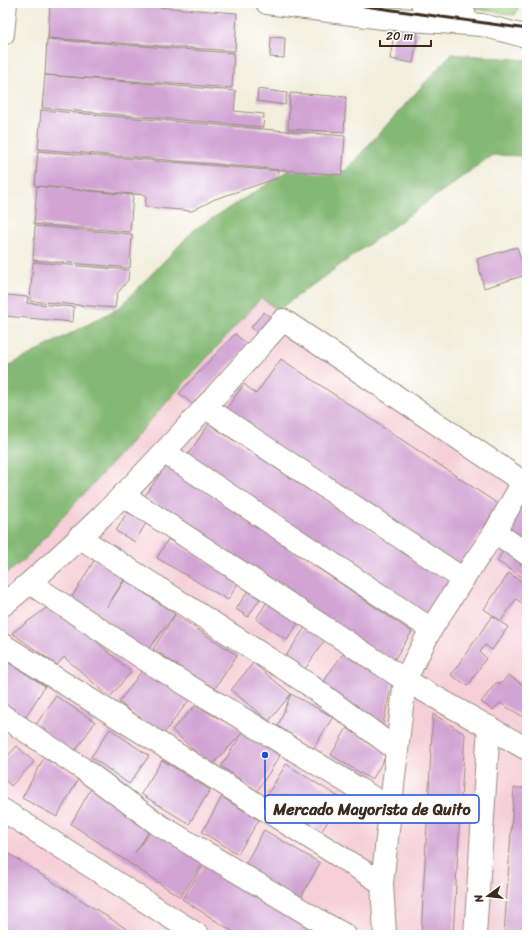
<svg xmlns="http://www.w3.org/2000/svg" width="530" height="938" viewBox="0 0 530 938" font-family="Sriracha,sans-serif">
<style>
.built{fill:#f6cfd8}
.green{fill:#a5d989;stroke:#708254}
.forest{fill:#84b975;stroke:#60724a}
.building{fill:#d2a4d4}
.lines{fill:none;stroke-linecap:round;stroke-linejoin:round}
.minor-casing{stroke:#968c7c;stroke-width:24}
.minor{stroke:#fff;stroke-width:22}
.rail{stroke:#3b2a1e;stroke-width:3}
.leader{fill:none;stroke:#1d4ed8;stroke-width:1.5}
.callout-dot{fill:#1d4ed8;stroke:#fff;stroke-width:1.5}
.callout{fill:#fff;stroke:#1d4ed8;stroke-width:1.5}
.callout-label{font-size:16px;text-anchor:middle;font-weight:bold;fill:#3b2a1e}
</style>
<rect width="100%" height="100%" fill="#fff"/>
<filter id="ink" filterUnits="userSpaceOnUse"><feTurbulence type="fractalNoise" baseFrequency=".025" numOctaves="2"/><feDisplacementMap in="SourceGraphic" scale="8" xChannelSelector="R" yChannelSelector="G"/><feConvolveMatrix kernelMatrix="1 2 1 2 8 2 1 2 1" color-interpolation-filters="sRGB"/></filter>
<filter id="wash" filterUnits="userSpaceOnUse"><feTurbulence type="fractalNoise" baseFrequency=".012" numOctaves="4" result="noise"/><feDisplacementMap in="SourceGraphic" scale="16" xChannelSelector="R" yChannelSelector="G"/><feGaussianBlur stdDeviation="0.9" result="paint"/><feColorMatrix in="noise" values="0 0 0 0 0 0 0 0 0 0 0 0 0 0 0 0 0 1.4 0 .05"/><feComposite in="paint" operator="in"/></filter>
<g filter="url(#wash)">
<rect width="100%" height="100%" fill="#f2eedb"/>
<path class="built" d="M 261,298 L 527,495 L 527,935 L 3,935 L 3,576 L 24,560 Z"/>
<path class="green" d="M 443,3 L 520,3 L 515,15 Z"/>
<path class="forest" d="M 451,54 L 527,60 L 527,156 L 492,155 L 278,310 L 261,298 L 24,560 L 3,576 L 3,369 L 119,308 L 195,229 L 290,170 L 345,171 Z"/>
<g id="blocks">
<g class="building">
<path d="M 50,3 L 103,3 L 237,13 L 235,51 L 48,38 Z"/>
<path d="M 395,28 L 418,32 L 413,63 L 390,59 Z"/>
<path d="M 271,37 L 285,38 L 284,58 L 270,57 Z"/>
<path d="M 47,39 L 234,53 L 232,88 L 45,75 Z"/>
<path d="M 45,75 L 236,91 L 234,111 L 264,114 L 263,127 L 42,108 Z"/>
<path d="M 258,89 L 287,93 L 285,105 L 257,101 Z"/>
<path d="M 290,93 L 346,97 L 344,132 L 288,129 Z"/>
<path d="M 41,110 L 345,136 L 342,175 L 38,149 Z"/>
<path d="M 38,151 L 278,171 L 278,178 L 215,199 L 192,211 L 145,207 L 146,195 L 35,186 Z"/>
<path d="M 37,186 L 133,195 L 130,232 L 34,224 Z"/>
<path d="M 35,226 L 132,234 L 130,268 L 33,260 Z"/>
<path d="M 517,247 L 526,275 L 484,288 L 477,259 Z"/>
<path d="M 33,262 L 129,270 L 128,280 L 117,294 L 115,308 L 30,301 Z"/>
<path d="M 6,295 L 28,297 L 27,303 L 74,307 L 73,322 L 4,316 Z"/>
<path d="M 264,312 L 276,322 L 262,338 L 251,327 Z"/>
<path d="M 235,334 L 248,345 L 192,404 L 179,393 Z"/>
<path d="M 281,359 L 498,504 L 459,567 L 224,412 L 244,384 L 256,394 Z"/>
<path d="M 209,424 L 452,584 L 431,616 L 187,456 Z"/>
<path d="M 166,465 L 412,632 L 391,664 L 145,496 Z"/>
<path d="M 521,503 L 527,507 L 527,547 L 504,530 Z"/>
<path d="M 127,512 L 146,523 L 135,542 L 116,531 Z"/>
<path d="M 168,539 L 239,581 L 228,600 L 157,558 Z"/>
<path d="M 504,550 L 527,566 L 527,580 L 497,561 Z"/>
<path d="M 95,559 L 125,578 L 107,607 L 125,580 L 175,614 L 147,651 L 70,600 Z"/>
<path d="M 509,573 L 527,585 L 527,607 L 516,599 L 501,621 L 484,609 Z"/>
<path d="M 248,591 L 260,599 L 248,617 L 236,609 Z"/>
<path d="M 267,602 L 298,623 L 287,640 L 256,619 Z"/>
<path d="M 49,606 L 86,632 L 131,672 L 110,697 L 64,657 L 57,665 L 12,633 Z"/>
<path d="M 175,615 L 237,655 L 214,690 L 153,649 Z"/>
<path d="M 492,616 L 508,627 L 492,650 L 485,645 L 480,652 L 486,658 L 468,686 L 451,675 Z"/>
<path d="M 306,626 L 325,640 L 302,673 L 283,660 Z"/>
<path d="M 343,654 L 392,683 L 382,728 L 321,686 L 332,669 Z"/>
<path d="M 3,659 L 45,686 L 25,718 L 3,703 Z"/>
<path d="M 253,663 L 291,694 L 269,721 L 231,690 Z"/>
<path d="M 146,665 L 193,695 L 162,736 L 119,702 Z"/>
<path d="M 508,675 L 522,684 L 525,676 L 527,678 L 527,719 L 500,703 L 493,710 L 481,702 L 496,683 L 502,683 Z"/>
<path d="M 291,694 L 333,717 L 313,749 L 278,726 Z"/>
<path d="M 56,696 L 95,722 L 74,753 L 35,726 Z"/>
<path d="M 195,706 L 244,731 L 211,766 L 172,730 Z"/>
<path d="M 433,714 L 465,734 L 453,935 L 421,935 Z"/>
<path d="M 347,728 L 387,754 L 372,780 L 331,755 Z"/>
<path d="M 110,729 L 149,756 L 129,784 L 91,757 Z"/>
<path d="M 244,731 L 280,756 L 257,791 L 221,766 Z"/>
<path d="M 17,746 L 34,762 L 11,786 L 3,778 L 3,761 Z"/>
<path d="M 44,758 L 79,778 L 57,817 L 22,798 Z"/>
<path d="M 162,760 L 210,790 L 189,824 L 141,794 Z"/>
<path d="M 286,764 L 342,799 L 321,832 L 266,797 Z"/>
<path d="M 92,787 L 150,829 L 135,853 L 152,829 L 204,862 L 180,897 L 71,824 Z"/>
<path d="M 514,788 L 527,788 L 527,935 L 504,935 Z"/>
<path d="M 222,797 L 259,820 L 238,854 L 202,832 Z"/>
<path d="M 264,830 L 320,863 L 299,901 L 243,868 Z"/>
<path d="M 3,850 L 136,935 L 3,935 Z"/>
<path d="M 206,862 L 319,935 L 238,935 L 182,899 Z"/>
</g>
</g>
</g>
<g filter="url(#ink)">
<use href="#blocks" fill-opacity="0" stroke="#968c7c" stroke-width="1"/>
<g class="lines">
<g class="minor-casing">
<g id="minor">
<path d="M 267,3 L 383,18 L 482,25 L 520,35 L 527,34"/>
<path d="M 422,3 L 464,12"/>
<path d="M 3,34 L 6,3"/>
<path d="M 205,407 L 463,579 L 431,629 L 405,680 L 382,883 L 385,935"/>
<path d="M 164,452 L 431,629"/>
<path d="M 123,495 L 405,680 L 527,749"/>
<path d="M 79,537 L 308,684 L 397,750"/>
<path d="M 463,579 L 495,532 L 527,554"/>
<path d="M 30,583 L 149,662 L 390,808"/>
<path d="M 3,605 C 107,521 195,419 283,320 L 523,482 L 495,532"/>
<path d="M 3,645 L 382,883"/>
<path d="M 3,716 L 83,769 L 159,825 L 318,920 L 345,935"/>
<path d="M 3,810 L 198,935"/>
<path d="M 475,935 L 489,727"/>
</g>
</g>
<use href="#minor" class="minor"/>
<path class="rail" d="M 343,3 L 527,29"/>
</g>
</g>
<path class="leader" d="M265 755L265 809"/>
<circle class="callout-dot" cx="265" cy="755" r="4"/>
<rect class="callout" x="265" y="795" width="214" height="28" rx="4"/>
<g class="callout-label">
<text x="372" y="815">Mercado Mayorista de Quito</text>
</g>
<rect width="530" height="938" fill="none" stroke="#fff" stroke-width="16"/>
<g transform="translate(488 896) rotate(255)" stroke="#ffffff" stroke-width="3" paint-order="stroke">
<path d="M0-3L7 15L0 10L-7 15Z" fill="#3b2a1e"/>
<text y="-6" font-size="11" font-weight="bold" text-anchor="middle" fill="#3b2a1e">N</text>
</g>
<path d="M380 40v6h51v-6" fill="none" stroke="#3b2a1e" stroke-width="2"/>
<text x="386" y="40" font-size="12" fill="#3b2a1e" stroke="#ffffff" stroke-width="3" paint-order="stroke">20 m</text>
</svg>
